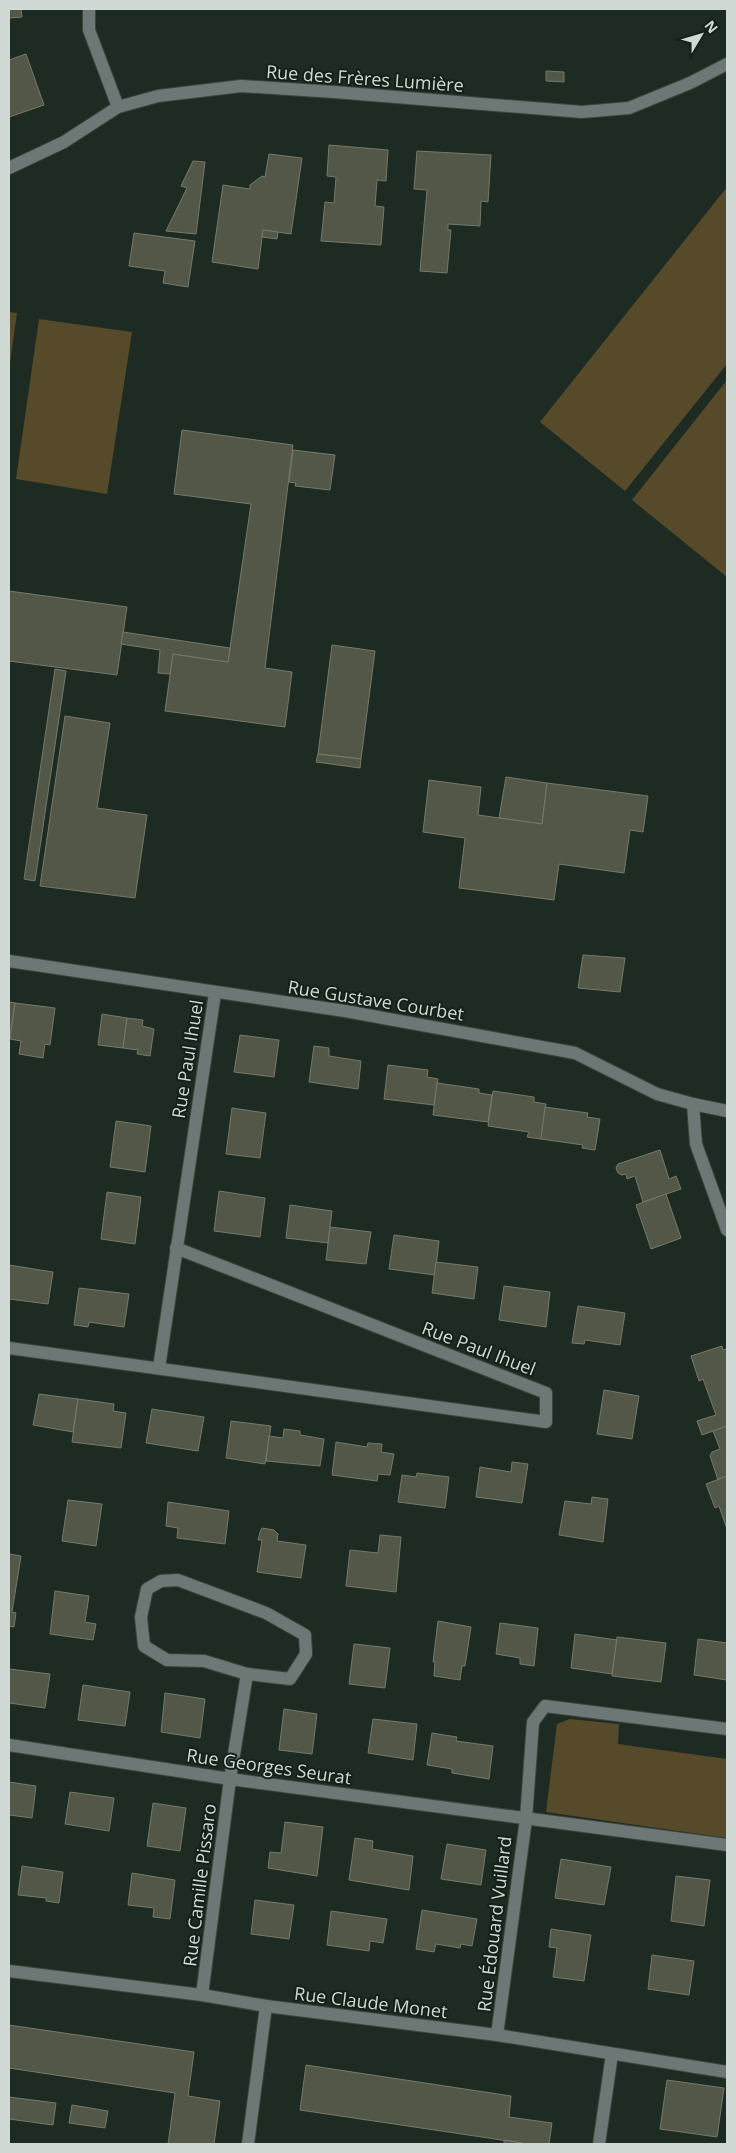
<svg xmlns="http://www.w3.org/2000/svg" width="736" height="2153" viewBox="0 0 736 2153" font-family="'Open Sans',sans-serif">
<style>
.green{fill:#564a2b}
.building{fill:#525748;stroke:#757a6b}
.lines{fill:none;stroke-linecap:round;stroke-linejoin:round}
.minor-casing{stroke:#3a473e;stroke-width:14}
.minor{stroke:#6d7776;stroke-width:12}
.labels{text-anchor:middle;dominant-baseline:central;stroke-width:4;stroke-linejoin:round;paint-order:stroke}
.street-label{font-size:18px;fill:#d1d9d4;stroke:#132119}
</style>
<rect width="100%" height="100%" fill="#1d2b22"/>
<g class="green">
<path d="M 727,187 L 727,364 L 625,491 L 540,422 Z"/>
<path d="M 9,312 L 17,313 L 9,370 Z"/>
<path d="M 39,319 L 132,332 L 107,494 L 16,479 Z"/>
<path d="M 727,380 L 727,577 L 632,500 Z"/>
<path d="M 570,1719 L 619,1724 L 618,1744 L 727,1759 L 727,1838 L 546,1812 L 557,1724 Z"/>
</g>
<g class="building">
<path d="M 9,9 L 21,9 L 22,17 L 9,18 Z"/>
<path d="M 26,54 L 44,105 L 9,117 L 9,60 Z"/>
<path d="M 546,71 L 564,72 L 564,82 L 546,81 Z"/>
<path d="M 329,145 L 388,150 L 386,181 L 377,180 L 375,206 L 384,207 L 381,245 L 321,241 L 325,202 L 334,203 L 336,177 L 327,176 Z"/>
<path d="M 417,151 L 491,155 L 488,202 L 481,201 L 480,226 L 448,224 L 448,230 L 451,230 L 447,273 L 420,271 L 427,190 L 414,189 Z"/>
<path d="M 269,154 L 302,158 L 291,234 L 263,230 L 258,269 L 212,262 L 223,185 L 250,189 L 250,185 L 262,176 L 265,177 Z"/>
<path d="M 193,161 L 205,162 L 196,234 L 166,231 L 187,188 L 181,186 Z"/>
<path d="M 263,230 L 278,232 L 277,239 L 262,237 Z"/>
<path d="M 134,233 L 195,241 L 188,287 L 163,283 L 165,271 L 129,266 Z"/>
<path d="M 182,430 L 293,445 L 265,668 L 292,672 L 285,727 L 165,711 L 173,654 L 228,662 L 251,504 L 174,494 Z"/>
<path d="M 293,450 L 335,455 L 330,490 L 295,486 L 296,483 L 289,482 Z"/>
<path d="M 9,591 L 127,607 L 117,675 L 9,661 Z"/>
<path d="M 123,632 L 230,648 L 228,662 L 173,654 L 170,674 L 158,673 L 160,650 L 121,644 Z"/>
<path d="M 332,645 L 375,651 L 361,759 L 318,754 Z"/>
<path d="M 55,669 L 66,671 L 35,881 L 24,879 Z"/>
<path d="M 65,716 L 110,723 L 97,808 L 147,815 L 135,898 L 40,886 Z"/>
<path d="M 318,754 L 361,759 L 360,768 L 316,762 Z"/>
<path d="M 506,777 L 547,783 L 542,824 L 499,818 Z"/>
<path d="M 429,780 L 481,787 L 478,815 L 542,824 L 547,783 L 648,796 L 643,832 L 630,830 L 624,873 L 559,864 L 554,900 L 459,888 L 465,838 L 423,832 Z"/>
<path d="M 583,955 L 625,958 L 620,992 L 578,988 Z"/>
<path d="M 9,1002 L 15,1003 L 10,1039 L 9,1039 Z"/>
<path d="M 15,1003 L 55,1008 L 50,1045 L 45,1044 L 43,1058 L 19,1054 L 21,1041 L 10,1039 Z"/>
<path d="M 102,1014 L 127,1018 L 123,1048 L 98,1045 Z"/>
<path d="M 127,1018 L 143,1020 L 142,1026 L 154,1029 L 150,1056 L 137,1054 L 138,1050 L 123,1048 Z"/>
<path d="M 240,1035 L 279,1040 L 274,1077 L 234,1072 Z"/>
<path d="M 314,1046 L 329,1048 L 329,1056 L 361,1061 L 358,1089 L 309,1082 Z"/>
<path d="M 388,1065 L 428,1070 L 427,1077 L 438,1079 L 434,1105 L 384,1099 Z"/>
<path d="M 437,1083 L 479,1089 L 479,1093 L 492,1095 L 488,1122 L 433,1115 Z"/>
<path d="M 493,1091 L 534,1097 L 534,1102 L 546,1104 L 541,1139 L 527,1137 L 529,1132 L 488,1126 Z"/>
<path d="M 545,1107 L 588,1113 L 587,1117 L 600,1119 L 595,1150 L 582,1148 L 583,1145 L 541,1139 Z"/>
<path d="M 232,1108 L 266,1113 L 260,1158 L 226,1154 Z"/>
<path d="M 116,1121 L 151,1126 L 145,1172 L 110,1167 Z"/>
<path d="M 660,1150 L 669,1179 L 676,1176 L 681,1189 L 643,1202 L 635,1176 L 627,1179 L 626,1174 L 622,1175 L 618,1173 L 616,1168 L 618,1164 Z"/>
<path d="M 219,1191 L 265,1198 L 260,1237 L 214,1231 Z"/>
<path d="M 107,1192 L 141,1197 L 135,1244 L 101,1239 Z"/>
<path d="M 666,1194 L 681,1238 L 651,1249 L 636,1205 Z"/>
<path d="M 290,1205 L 332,1211 L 328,1243 L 286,1238 Z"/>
<path d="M 330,1227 L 371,1232 L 366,1264 L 326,1260 Z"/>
<path d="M 394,1235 L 439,1241 L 435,1275 L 389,1269 Z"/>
<path d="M 436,1262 L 478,1267 L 474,1299 L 432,1293 Z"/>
<path d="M 9,1265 L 53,1272 L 48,1304 L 9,1299 Z"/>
<path d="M 504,1286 L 550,1292 L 546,1327 L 499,1320 Z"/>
<path d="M 79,1288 L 129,1294 L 124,1327 L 89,1322 L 88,1327 L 74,1325 Z"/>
<path d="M 578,1306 L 625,1313 L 620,1345 L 585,1340 L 584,1344 L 572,1343 Z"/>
<path d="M 722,1346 L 723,1350 L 727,1349 L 727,1426 L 702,1435 L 697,1421 L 716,1415 L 703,1379 L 699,1381 L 691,1356 Z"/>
<path d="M 604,1390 L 639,1396 L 632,1439 L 597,1434 Z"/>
<path d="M 39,1394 L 78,1399 L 73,1432 L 33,1425 Z"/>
<path d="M 78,1399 L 114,1404 L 113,1411 L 126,1413 L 121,1448 L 72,1442 Z"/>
<path d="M 152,1409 L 204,1417 L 198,1451 L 146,1443 Z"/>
<path d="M 231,1421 L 271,1426 L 265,1464 L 226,1458 Z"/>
<path d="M 727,1426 L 727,1476 L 718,1480 L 710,1456 L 712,1452 L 720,1449 L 713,1431 Z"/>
<path d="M 284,1429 L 300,1431 L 300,1435 L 324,1439 L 320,1466 L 266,1461 L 269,1436 L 283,1438 Z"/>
<path d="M 336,1442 L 367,1447 L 368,1443 L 382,1444 L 381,1452 L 394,1454 L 390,1475 L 378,1474 L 377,1481 L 332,1475 Z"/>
<path d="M 512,1462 L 528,1464 L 522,1503 L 476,1497 L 480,1467 L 511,1472 Z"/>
<path d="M 417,1473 L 449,1477 L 445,1508 L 398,1502 L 402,1475 L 416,1477 Z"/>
<path d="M 727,1476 L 727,1529 L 719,1506 L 715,1508 L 706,1484 Z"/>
<path d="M 592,1497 L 608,1499 L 603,1542 L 559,1535 L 565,1501 L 591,1504 Z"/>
<path d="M 68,1500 L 102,1504 L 96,1546 L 62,1541 Z"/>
<path d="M 168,1502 L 229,1511 L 225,1544 L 177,1538 L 178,1528 L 166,1526 Z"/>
<path d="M 262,1528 L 274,1530 L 278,1534 L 277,1541 L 306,1545 L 301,1578 L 257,1572 L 262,1540 L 258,1540 L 260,1532 Z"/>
<path d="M 380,1535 L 401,1537 L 396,1592 L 346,1586 L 350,1550 L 378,1553 Z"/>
<path d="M 9,1554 L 21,1556 L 12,1612 L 16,1613 L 14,1627 L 9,1626 Z"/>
<path d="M 55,1591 L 89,1596 L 85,1622 L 96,1624 L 93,1640 L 50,1634 Z"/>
<path d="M 438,1621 L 471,1627 L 465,1666 L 462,1666 L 460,1680 L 434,1676 L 435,1662 L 433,1662 Z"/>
<path d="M 500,1623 L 538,1628 L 534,1666 L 520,1664 L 520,1658 L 496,1654 Z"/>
<path d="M 575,1634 L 617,1640 L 612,1674 L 571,1668 Z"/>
<path d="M 617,1637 L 666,1643 L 661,1682 L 612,1676 Z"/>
<path d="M 698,1639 L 727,1643 L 727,1680 L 694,1675 Z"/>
<path d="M 354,1644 L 390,1648 L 385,1688 L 349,1684 Z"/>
<path d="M 9,1669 L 50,1674 L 45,1708 L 9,1703 Z"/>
<path d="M 83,1685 L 130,1692 L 125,1726 L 78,1720 Z"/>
<path d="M 165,1693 L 205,1699 L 200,1738 L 161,1732 Z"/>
<path d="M 284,1709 L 317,1714 L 312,1754 L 279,1750 Z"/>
<path d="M 373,1719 L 417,1724 L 413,1760 L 368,1753 Z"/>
<path d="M 432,1733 L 457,1737 L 456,1741 L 493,1746 L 489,1779 L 452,1773 L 452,1769 L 427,1765 Z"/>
<path d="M 9,1782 L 36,1786 L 32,1818 L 9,1815 Z"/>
<path d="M 70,1792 L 114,1798 L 109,1831 L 65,1824 Z"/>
<path d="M 153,1803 L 186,1808 L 180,1851 L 147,1846 Z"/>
<path d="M 285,1822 L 323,1827 L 317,1876 L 268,1868 L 270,1852 L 281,1853 Z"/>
<path d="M 355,1838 L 373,1841 L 372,1849 L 413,1856 L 409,1890 L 349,1880 Z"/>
<path d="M 447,1844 L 486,1850 L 481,1885 L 441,1879 Z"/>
<path d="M 561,1859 L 611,1867 L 604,1905 L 555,1898 Z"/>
<path d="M 22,1866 L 63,1872 L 59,1903 L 46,1901 L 46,1898 L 18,1895 Z"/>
<path d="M 132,1873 L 175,1880 L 170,1919 L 153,1917 L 154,1908 L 128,1905 Z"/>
<path d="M 676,1876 L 710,1880 L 704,1926 L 671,1921 Z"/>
<path d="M 255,1900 L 294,1905 L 289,1939 L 251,1934 Z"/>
<path d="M 422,1910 L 477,1919 L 472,1946 L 461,1944 L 460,1948 L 436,1944 L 434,1952 L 416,1949 Z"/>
<path d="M 331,1911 L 387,1919 L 383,1943 L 370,1941 L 369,1951 L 327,1945 Z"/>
<path d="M 551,1929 L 591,1935 L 584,1981 L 553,1977 L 557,1948 L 549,1947 Z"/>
<path d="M 652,1955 L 694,1961 L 689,1995 L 648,1989 Z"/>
<path d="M 9,2025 L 194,2052 L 188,2096 L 220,2101 L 214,2144 L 168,2144 L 175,2093 L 9,2068 Z"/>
<path d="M 306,2065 L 511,2096 L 509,2117 L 552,2123 L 549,2144 L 521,2144 L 522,2143 L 300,2110 Z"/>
<path d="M 667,2080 L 724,2088 L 717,2137 L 660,2129 Z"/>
<path d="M 9,2097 L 56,2103 L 53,2125 L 9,2119 Z"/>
<path d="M 72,2105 L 108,2111 L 105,2128 L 69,2123 Z"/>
<path d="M 504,2140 L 522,2143 L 521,2144 L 504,2144 Z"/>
</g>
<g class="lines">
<g class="minor-casing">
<g id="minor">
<path d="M 89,9 L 89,30 L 118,107"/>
<path d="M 9,168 L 64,142 L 118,107 L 158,96 L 241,86 L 334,92 L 582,112 L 629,108 L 690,83 L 727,64"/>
<path d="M 9,961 L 345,1011 L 575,1053 L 657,1094 L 693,1104 L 727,1111"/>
<path d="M 693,1104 L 696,1144 L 727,1230"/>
<path d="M 9,1348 L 546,1422 L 546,1393 L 176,1248"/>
<path d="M 159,1368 L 215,993"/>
<path d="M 178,1580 L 266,1613 L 305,1635 L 306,1654 L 290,1679 L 247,1674 L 204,1661 L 167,1660 L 144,1646 L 141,1617 L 147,1589 L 161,1581 Z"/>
<path d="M 9,1745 L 230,1779 L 727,1845"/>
<path d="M 9,1971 L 202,1995 L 266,2006 L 497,2035 L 727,2072"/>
<path d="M 202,1995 L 230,1779 L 247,1674"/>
<path d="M 497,2035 L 526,1819 L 533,1722 L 545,1706 L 727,1729"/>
<path d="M 248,2144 L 266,2006"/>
<path d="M 599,2144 L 612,2054"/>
</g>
</g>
<use href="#minor" class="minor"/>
</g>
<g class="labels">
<g class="street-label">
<text transform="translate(365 78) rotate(4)">Rue des Frères Lumière</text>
<text transform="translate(376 1000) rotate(9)">Rue Gustave Courbet</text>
<text transform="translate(187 1059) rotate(-81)">Rue Paul Ihuel</text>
<text transform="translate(479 1348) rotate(21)">Rue Paul Ihuel</text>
<text transform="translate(269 1766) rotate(8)">Rue Georges Seurat</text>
<text transform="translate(199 1885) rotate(-83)">Rue Camille Pissaro</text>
<text transform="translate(494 1924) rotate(-83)">Rue Édouard Vuillard</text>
<text transform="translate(371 2002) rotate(7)">Rue Claude Monet</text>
</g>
</g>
<rect width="736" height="2153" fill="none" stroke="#d1d9d4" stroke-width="20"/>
<g transform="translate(701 35) rotate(52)" stroke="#132119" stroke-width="4" paint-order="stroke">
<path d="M0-4L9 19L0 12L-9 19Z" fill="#d1d9d4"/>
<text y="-8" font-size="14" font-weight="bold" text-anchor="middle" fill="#d1d9d4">N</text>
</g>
</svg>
